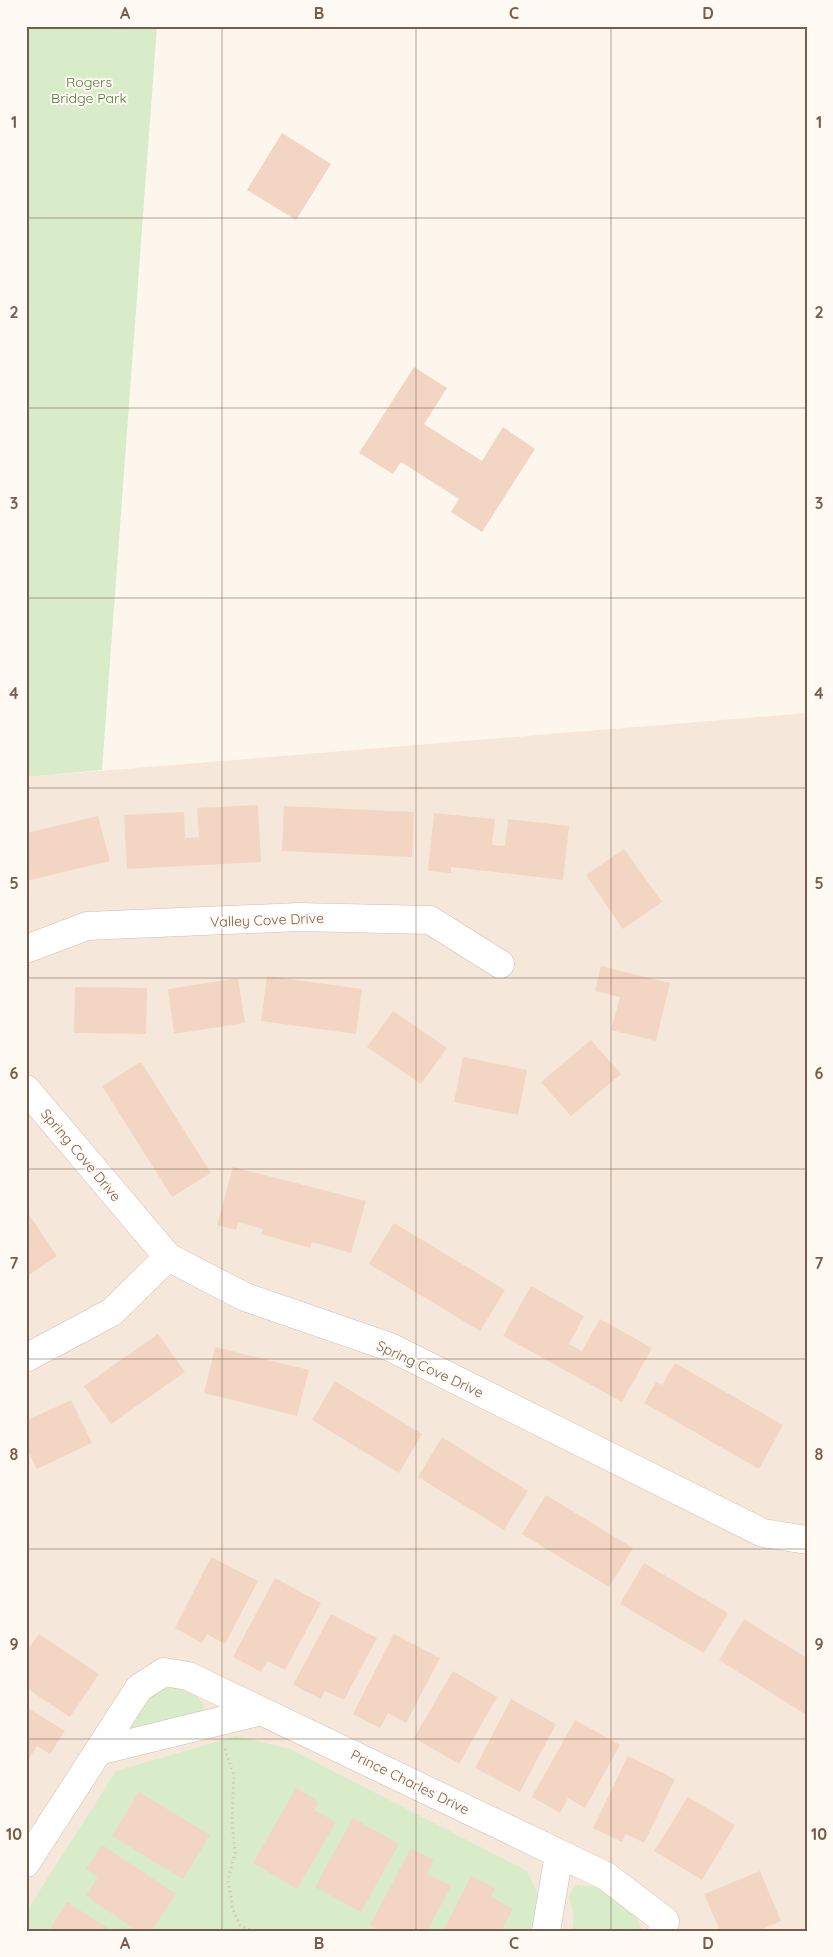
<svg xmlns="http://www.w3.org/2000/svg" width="833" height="1957" viewBox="0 0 833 1957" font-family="Quicksand,sans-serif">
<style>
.residential{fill:#f5e8da}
.green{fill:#d8ecc9}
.building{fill:#f3d5c3}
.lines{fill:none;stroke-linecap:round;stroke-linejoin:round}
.minor-casing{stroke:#d1beb0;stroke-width:29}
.path{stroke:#d9b8a5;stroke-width:3;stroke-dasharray:1 4;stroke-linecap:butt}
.minor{stroke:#fff;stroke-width:28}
.grid{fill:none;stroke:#7a5c4d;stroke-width:1;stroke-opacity:0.55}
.labels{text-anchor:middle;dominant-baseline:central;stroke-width:4;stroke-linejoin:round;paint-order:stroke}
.park-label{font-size:14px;fill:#537a41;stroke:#fffaf3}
.street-label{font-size:14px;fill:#7a5c4d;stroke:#fffaf3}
.neatline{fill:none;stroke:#7a5c4d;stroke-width:2}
.grid-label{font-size:16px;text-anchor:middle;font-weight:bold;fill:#7a5c4d}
</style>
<rect width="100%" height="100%" fill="#fdf6ec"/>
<path class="residential" d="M 807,713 L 807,1931 L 26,1931 L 26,777 Z"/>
<g class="green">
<path d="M 26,26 L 157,26 L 102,770 L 26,777 Z"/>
<path d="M 177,1686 L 195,1694 L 204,1706 L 201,1715 L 130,1733 L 128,1727 L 153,1691 Z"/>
<path d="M 236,1736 L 290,1749 L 527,1871 L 541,1900 L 536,1931 L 26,1931 L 26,1912 L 116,1771 Z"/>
<path d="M 575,1885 L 597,1887 L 633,1909 L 642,1931 L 572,1931 L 574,1917 L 569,1896 Z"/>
</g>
<g class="building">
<path d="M 282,133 L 331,164 L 296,220 L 247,190 Z"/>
<path d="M 414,367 L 447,388 L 424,424 L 482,461 L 503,427 L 535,449 L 482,532 L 451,512 L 459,499 L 401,462 L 393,474 L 359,453 Z"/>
<path d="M 258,805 L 261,862 L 127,869 L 124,815 L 184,812 L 185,838 L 199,837 L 197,808 Z"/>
<path d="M 284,806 L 414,812 L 412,857 L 282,851 Z"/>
<path d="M 434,813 L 495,819 L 492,845 L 505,846 L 508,819 L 569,826 L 563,880 L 451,867 L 451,873 L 428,871 Z"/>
<path d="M 98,816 L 110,861 L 26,881 L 26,833 Z"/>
<path d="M 624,849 L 662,902 L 623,929 L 586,875 Z"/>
<path d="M 601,966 L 670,983 L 656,1041 L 611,1030 L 620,997 L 595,991 Z"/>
<path d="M 267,976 L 362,989 L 356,1034 L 261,1021 Z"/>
<path d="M 238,978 L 245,1023 L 174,1034 L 168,989 Z"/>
<path d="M 75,987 L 147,988 L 146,1034 L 74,1033 Z"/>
<path d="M 393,1011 L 447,1048 L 421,1084 L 367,1047 Z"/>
<path d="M 591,1040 L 621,1074 L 571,1116 L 541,1082 Z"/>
<path d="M 463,1057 L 527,1070 L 518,1115 L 454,1102 Z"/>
<path d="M 141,1062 L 211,1173 L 172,1197 L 102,1086 Z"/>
<path d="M 233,1167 L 366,1201 L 351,1253 L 312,1242 L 310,1248 L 261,1234 L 263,1229 L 238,1222 L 236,1230 L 217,1225 Z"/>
<path d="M 26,1210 L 57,1256 L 26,1277 Z"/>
<path d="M 394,1223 L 505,1290 L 480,1331 L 369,1264 Z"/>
<path d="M 531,1286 L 584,1316 L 569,1344 L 582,1351 L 600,1319 L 652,1348 L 622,1402 L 503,1336 Z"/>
<path d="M 158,1334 L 185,1372 L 111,1424 L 84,1386 Z"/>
<path d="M 215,1347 L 309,1370 L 297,1416 L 204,1393 Z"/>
<path d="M 675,1363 L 783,1425 L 759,1469 L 644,1403 L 656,1382 L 662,1385 Z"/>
<path d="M 335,1381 L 422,1434 L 399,1473 L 312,1420 Z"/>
<path d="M 71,1400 L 92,1443 L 37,1469 L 26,1447 L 26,1421 Z"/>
<path d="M 442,1437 L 528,1491 L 504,1530 L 418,1477 Z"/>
<path d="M 546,1495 L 633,1548 L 609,1587 L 522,1534 Z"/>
<path d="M 211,1557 L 258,1581 L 225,1644 L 207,1634 L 202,1643 L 175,1628 Z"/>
<path d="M 644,1563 L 728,1613 L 704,1653 L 620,1604 Z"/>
<path d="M 275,1578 L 321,1603 L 285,1670 L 267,1661 L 261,1672 L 233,1657 Z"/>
<path d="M 331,1614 L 377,1638 L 344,1700 L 325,1691 L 321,1699 L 293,1685 Z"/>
<path d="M 744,1619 L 807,1658 L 807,1710 L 805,1714 L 719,1660 Z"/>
<path d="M 39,1634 L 99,1674 L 70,1717 L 26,1688 L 26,1652 Z"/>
<path d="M 394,1634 L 440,1658 L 406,1723 L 388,1713 L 380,1728 L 353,1714 Z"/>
<path d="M 453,1671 L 497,1697 L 459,1764 L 414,1738 Z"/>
<path d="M 511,1699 L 556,1724 L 520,1792 L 475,1768 Z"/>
<path d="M 26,1707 L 65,1731 L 50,1754 L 37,1746 L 26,1763 Z"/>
<path d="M 575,1720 L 620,1745 L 585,1808 L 568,1798 L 560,1813 L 532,1797 Z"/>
<path d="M 628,1756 L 675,1779 L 644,1843 L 626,1834 L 622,1842 L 593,1828 Z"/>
<path d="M 296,1788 L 319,1802 L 314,1810 L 336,1822 L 297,1889 L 253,1863 Z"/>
<path d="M 139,1792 L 210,1835 L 183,1879 L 112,1836 Z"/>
<path d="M 688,1797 L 735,1825 L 702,1880 L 654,1851 Z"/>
<path d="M 353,1818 L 399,1844 L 361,1912 L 315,1887 Z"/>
<path d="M 102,1845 L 176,1894 L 151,1931 L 138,1931 L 86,1896 L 98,1877 L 86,1869 Z"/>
<path d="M 411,1848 L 434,1860 L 427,1874 L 451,1886 L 427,1931 L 381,1931 L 370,1925 Z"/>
<path d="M 760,1871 L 781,1921 L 757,1931 L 720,1931 L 704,1894 Z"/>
<path d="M 471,1876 L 495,1888 L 491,1897 L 513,1909 L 501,1931 L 443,1931 Z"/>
<path d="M 67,1902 L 112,1931 L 57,1931 L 51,1927 Z"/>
</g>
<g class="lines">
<g class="minor-casing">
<g id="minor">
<path d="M 26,949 L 87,926 L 299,917 L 430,920 L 500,964"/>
<path d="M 26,1089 L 168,1257 L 245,1297 L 390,1347 L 763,1533 L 807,1540"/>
<path d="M 26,1358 L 112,1312 L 168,1257"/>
<path d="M 98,1751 L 261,1711"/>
<path d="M 26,1863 L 139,1688 L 164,1672 L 188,1676 L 606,1876 L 665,1921 L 662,1931"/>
<path d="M 546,1931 L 559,1854"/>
</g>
</g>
<path class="path" d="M 225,1749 L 234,1775 L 232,1821 L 235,1853 L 228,1880 L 233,1910 L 240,1925 L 252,1931"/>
<use href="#minor" class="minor"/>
</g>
<path class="grid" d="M 222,26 L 222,1931M 416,26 L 416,1931M 611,26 L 611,1931M 26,218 L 807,218M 26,408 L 807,408M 26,598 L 807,598M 26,788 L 807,788M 26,978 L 807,978M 26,1169 L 807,1169M 26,1359 L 807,1359M 26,1549 L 807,1549M 26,1739 L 807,1739"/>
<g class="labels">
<g class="park-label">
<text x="89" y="82">Rogers<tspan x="89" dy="16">Bridge Park</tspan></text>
</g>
<g class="street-label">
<text transform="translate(267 920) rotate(-2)">Valley Cove Drive</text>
<text transform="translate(81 1155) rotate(50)">Spring Cove Drive</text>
<text transform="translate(430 1369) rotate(25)">Spring Cove Drive</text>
<text transform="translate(410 1782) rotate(26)">Prince Charles Drive</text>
</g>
</g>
<rect width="833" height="1957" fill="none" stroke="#fffaf3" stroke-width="55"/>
<rect x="28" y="28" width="778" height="1902" class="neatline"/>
<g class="grid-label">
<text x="125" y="19">A</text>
<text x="319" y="19">B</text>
<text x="514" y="19">C</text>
<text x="708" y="19">D</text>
<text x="14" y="128">1</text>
<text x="819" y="128">1</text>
<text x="14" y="318">2</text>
<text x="819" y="318">2</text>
<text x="14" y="509">3</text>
<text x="819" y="509">3</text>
<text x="14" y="699">4</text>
<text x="819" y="699">4</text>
<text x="14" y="889">5</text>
<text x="819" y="889">5</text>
<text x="14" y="1079">6</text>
<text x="819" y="1079">6</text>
<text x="14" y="1269">7</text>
<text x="819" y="1269">7</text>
<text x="14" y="1460">8</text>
<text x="819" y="1460">8</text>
<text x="14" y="1650">9</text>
<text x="819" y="1650">9</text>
<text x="14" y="1840">10</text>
<text x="819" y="1840">10</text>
<text x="125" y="1949">A</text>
<text x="319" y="1949">B</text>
<text x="514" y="1949">C</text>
<text x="708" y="1949">D</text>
</g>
</svg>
